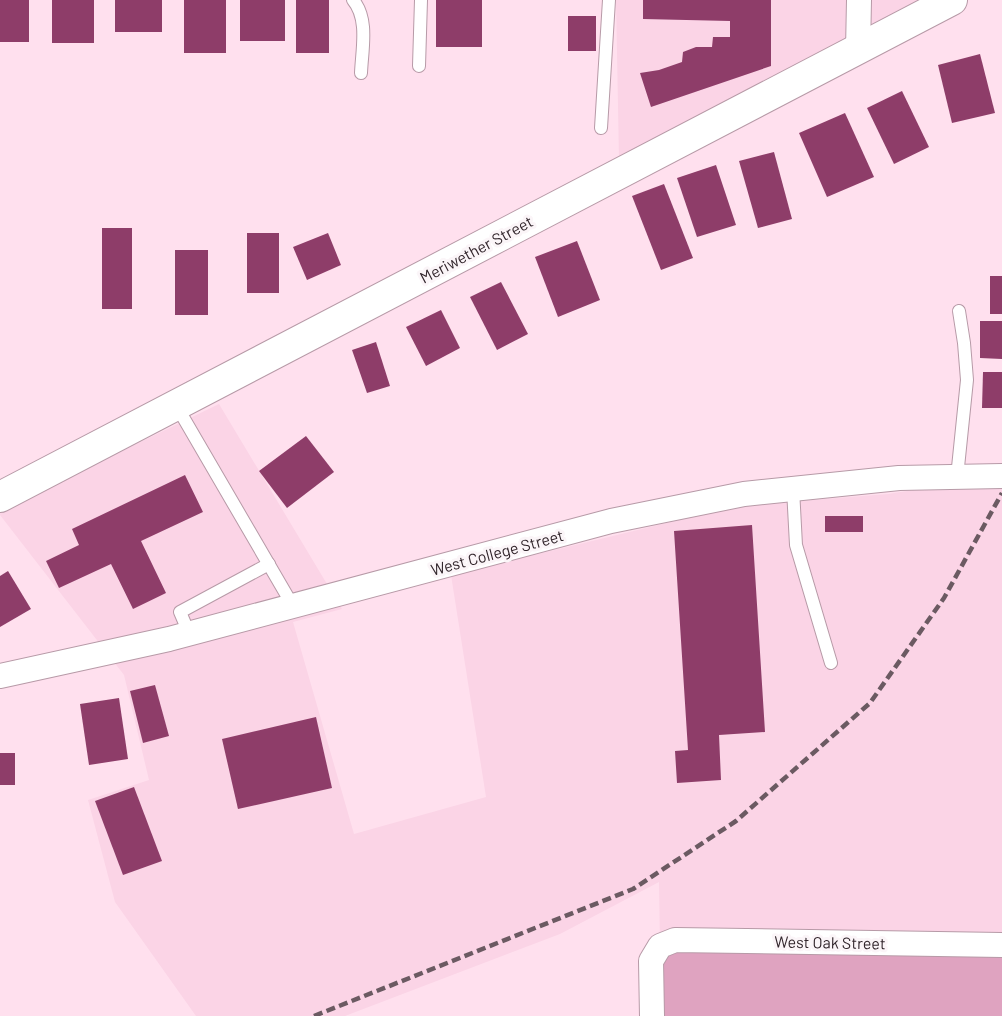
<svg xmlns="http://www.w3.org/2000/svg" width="1002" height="1016" viewBox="0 0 1002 1016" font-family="Barlow,sans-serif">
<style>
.built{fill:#fbd4e6}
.green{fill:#dfa3c0}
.building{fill:#8e3d69}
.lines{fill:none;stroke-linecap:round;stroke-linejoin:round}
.service-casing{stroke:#b79aa7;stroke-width:14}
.minor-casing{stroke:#b79aa7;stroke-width:26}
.tertiary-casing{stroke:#b79aa7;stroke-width:32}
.service{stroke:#fff;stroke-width:12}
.minor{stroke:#fff;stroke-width:24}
.tertiary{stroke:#fff;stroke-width:30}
.rail{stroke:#6b5a62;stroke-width:4.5;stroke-dasharray:9 4.5;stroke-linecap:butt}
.labels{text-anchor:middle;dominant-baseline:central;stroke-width:6;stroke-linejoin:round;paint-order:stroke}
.street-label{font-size:16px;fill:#31252b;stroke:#fbf5f8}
</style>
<rect width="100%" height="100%" fill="#ffe0ee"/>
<g class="built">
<path d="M 616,0 L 953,0 L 619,161 Z"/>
<path d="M 219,404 L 342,609 L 293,622 L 354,834 L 486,797 L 451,575 L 737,506 L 888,494 L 1002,476 L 1002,946 L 660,945 L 659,882 L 560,934 L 345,1016 L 196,1016 L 115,902 L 88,800 L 149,780 L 124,675 L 0,515 L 0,510 Z"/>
</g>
<path class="green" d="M 660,945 L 1002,946 L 1002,1016 L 660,1016 Z"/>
<g class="building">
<rect x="0" y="0" width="29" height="42"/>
<rect x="52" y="0" width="42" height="43"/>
<rect x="115" y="0" width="47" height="32"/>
<rect x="184" y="0" width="42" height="53"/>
<rect x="240" y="0" width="45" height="41"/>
<rect x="296" y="0" width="33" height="53"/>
<rect x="436" y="0" width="46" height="47"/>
<path d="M 643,0 L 771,0 L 771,66 L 651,107 L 640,73 L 659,70 L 682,62 L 683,52 L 696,47 L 712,47 L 713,37 L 730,37 L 730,21 L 643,19 Z"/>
<rect x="568" y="16" width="28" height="35"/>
<path d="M 980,54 L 995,113 L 952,123 L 938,65 Z"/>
<path d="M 902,91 L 929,147 L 894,164 L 867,108 Z"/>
<path d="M 845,113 L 874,177 L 827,197 L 799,133 Z"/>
<path d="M 774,152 L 792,219 L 758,228 L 739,161 Z"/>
<path d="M 716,165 L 736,225 L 697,237 L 677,178 Z"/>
<path d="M 664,184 L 693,258 L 661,270 L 632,196 Z"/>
<rect x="102" y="228" width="30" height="81"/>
<rect x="247" y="233" width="32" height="60"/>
<path d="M 328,233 L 341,265 L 307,280 L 293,247 Z"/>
<path d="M 577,241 L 600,300 L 558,317 L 535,257 Z"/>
<rect x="175" y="250" width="33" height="65"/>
<rect x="990" y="276" width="12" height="38"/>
<path d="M 501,282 L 528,334 L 497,350 L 470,297 Z"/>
<path d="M 441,310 L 460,348 L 426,366 L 406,327 Z"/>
<path d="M 980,321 L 1002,321 L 1002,359 L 980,358 Z"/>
<path d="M 376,342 L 390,386 L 367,393 L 352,350 Z"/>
<path d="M 983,372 L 1002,372 L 1002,408 L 982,408 Z"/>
<path d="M 306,436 L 334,472 L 287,508 L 259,471 Z"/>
<path d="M 185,475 L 203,512 L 141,541 L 166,593 L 133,609 L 111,564 L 59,588 L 46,561 L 79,545 L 72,529 Z"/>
<rect x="825" y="516" width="38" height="16"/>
<path d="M 752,525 L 765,732 L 719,735 L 721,780 L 677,783 L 675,751 L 688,750 L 674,531 Z"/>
<path d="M 8,571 L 31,609 L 0,627 L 0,576 Z"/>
<path d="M 155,685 L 169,736 L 143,743 L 130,691 Z"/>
<path d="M 119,698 L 128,759 L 89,765 L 80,704 Z"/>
<path d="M 316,717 L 332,788 L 238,809 L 222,739 Z"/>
<rect x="0" y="753" width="15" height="32"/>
<path d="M 134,787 L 162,861 L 123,875 L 95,801 Z"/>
</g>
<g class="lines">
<g class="service-casing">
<g id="service">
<path d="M 353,0 C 369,19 362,49 361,73"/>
<path d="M 419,66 L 421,0"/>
<path d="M 601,128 L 609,0"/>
<path d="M 176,405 L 293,606"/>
<path d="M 957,477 L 967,380 L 964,343 L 959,311"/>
<path d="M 793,489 L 796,545 L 831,663"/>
<path d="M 189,633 L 180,612 L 269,564"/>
</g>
</g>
<g class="minor-casing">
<g id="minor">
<path d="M 858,50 L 859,0"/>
<path d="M 0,676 L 169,639 L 611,521 L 744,494 L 899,478 L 1002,476"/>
<path d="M 652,1016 L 651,961 L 660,946 L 675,940 L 1002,945"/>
</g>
</g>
<g class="tertiary-casing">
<path id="tertiary" d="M 0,497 L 952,0"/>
</g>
<use href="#service" class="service"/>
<use href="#minor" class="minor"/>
<use href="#tertiary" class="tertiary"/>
<path class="rail" d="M 314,1016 L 633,889 L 736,821 L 870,703 L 944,598 L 1002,493"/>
</g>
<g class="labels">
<g class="street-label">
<text transform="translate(476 249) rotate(-28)">Meriwether Street</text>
<text transform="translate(497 552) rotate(-15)">West College Street</text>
<text transform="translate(830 942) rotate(1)">West Oak Street</text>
</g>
</g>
</svg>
